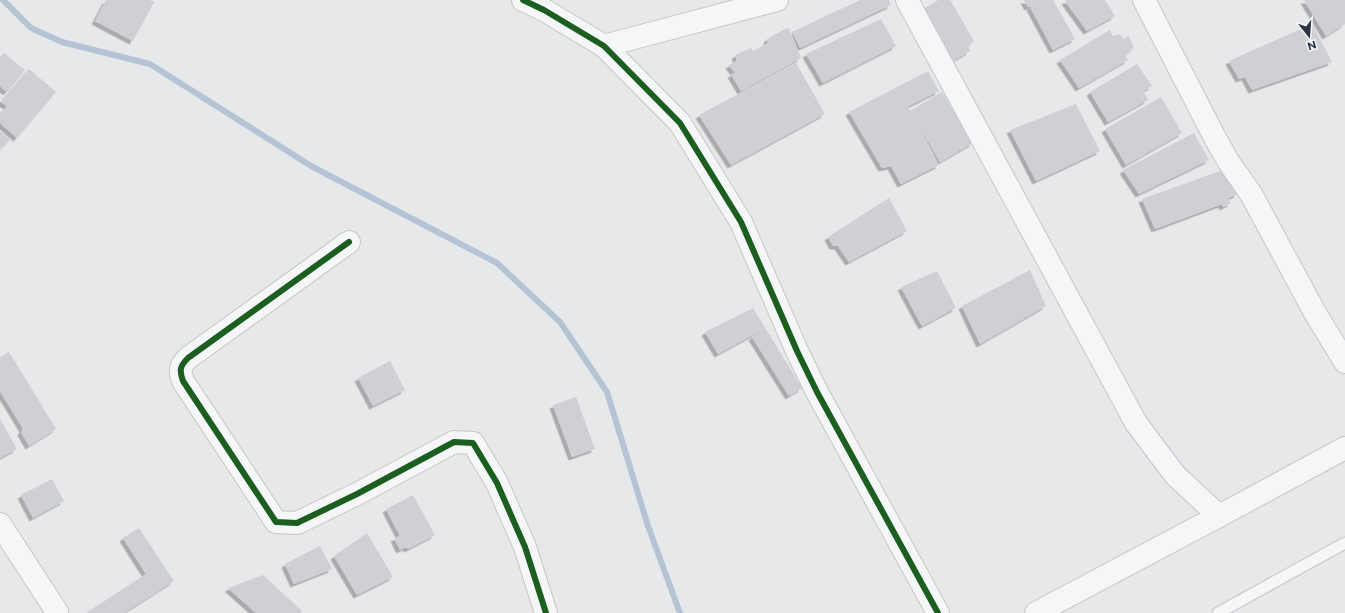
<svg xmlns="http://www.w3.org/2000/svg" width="1345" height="613" viewBox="0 0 1345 613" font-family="Montserrat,sans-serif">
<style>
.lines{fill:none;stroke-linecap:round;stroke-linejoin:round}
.stream{stroke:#b4c4d5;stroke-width:6}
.building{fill:#ced0d3;filter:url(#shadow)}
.service-casing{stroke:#c4c6c8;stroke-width:13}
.minor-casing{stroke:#c4c6c8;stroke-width:24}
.service{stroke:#f5f6f7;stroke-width:11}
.minor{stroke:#f5f6f7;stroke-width:22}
.cycleway-casing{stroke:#f4f6f9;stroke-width:8}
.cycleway{stroke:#1b5e20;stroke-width:6}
</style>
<defs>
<filter id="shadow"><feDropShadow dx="-3.5" dy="3.5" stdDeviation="0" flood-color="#0004"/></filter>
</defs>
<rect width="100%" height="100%" fill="#e6e8ea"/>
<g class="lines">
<path class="stream" d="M 3,0 L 31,28 L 62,42 L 150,64 L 311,166 L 497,263 L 560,322 L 607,392 L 648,526 L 680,613"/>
</g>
<g class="building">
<path d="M 106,0 L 151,0 L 154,2 L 133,41 L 95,21 Z"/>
<path d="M 860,0 L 889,0 L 891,5 L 800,48 L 792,32 Z"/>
<path d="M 938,0 L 950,0 L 974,41 L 968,45 L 970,51 L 950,63 L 920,11 Z"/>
<path d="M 1024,0 L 1053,0 L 1075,39 L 1053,50 L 1030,7 L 1033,5 L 1028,7 Z"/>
<path d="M 1067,0 L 1105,0 L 1115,16 L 1087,31 L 1065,1 Z"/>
<path d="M 1304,0 L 1345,0 L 1345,24 L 1326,36 Z"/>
<path d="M 881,19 L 896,46 L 823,83 L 806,54 Z"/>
<path d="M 1312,24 L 1332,62 L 1252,90 L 1245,77 L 1239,79 L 1229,61 Z"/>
<path d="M 789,28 L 801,58 L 741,91 L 731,74 L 735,73 L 729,65 L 737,61 L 735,55 L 751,48 L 753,51 L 768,43 L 767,39 L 783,30 Z"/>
<path d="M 1110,30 L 1113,36 L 1120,34 L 1124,39 L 1129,36 L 1134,48 L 1125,55 L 1128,60 L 1079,88 L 1060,60 Z"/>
<path d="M 4,53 L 25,70 L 7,92 L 0,86 L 0,58 Z"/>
<path d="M 796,63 L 825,114 L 731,165 L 699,115 Z"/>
<path d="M 1137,64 L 1152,86 L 1143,91 L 1148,100 L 1108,122 L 1090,92 Z"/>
<path d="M 29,69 L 56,92 L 17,138 L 0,123 L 0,114 L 7,106 L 1,102 Z"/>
<path d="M 928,71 L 939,91 L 907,107 L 910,111 L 942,92 L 973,143 L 940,162 L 916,121 L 939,165 L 901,184 L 891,166 L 882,168 L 849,112 Z"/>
<path d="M 1161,97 L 1182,133 L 1126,165 L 1105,129 Z"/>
<path d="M 1076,104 L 1100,151 L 1036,181 L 1010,130 Z"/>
<path d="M 1,131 L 10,140 L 0,149 L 0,132 Z"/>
<path d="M 1194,133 L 1209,160 L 1139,194 L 1123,170 Z"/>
<path d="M 1223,170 L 1238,194 L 1228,198 L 1231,203 L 1223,207 L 1222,204 L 1155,229 L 1142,199 Z"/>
<path d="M 889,198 L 907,231 L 849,262 L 838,246 L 833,246 L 828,237 Z"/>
<path d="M 1030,270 L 1046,306 L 980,344 L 962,306 Z"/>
<path d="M 937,271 L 956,308 L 922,326 L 901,287 Z"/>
<path d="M 753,308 L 802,388 L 789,396 L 752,337 L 762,330 L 718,354 L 705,332 Z"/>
<path d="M 9,352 L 56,429 L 29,446 L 21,432 L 23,429 L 0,391 L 0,357 Z"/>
<path d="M 390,361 L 405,390 L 373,406 L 358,378 Z"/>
<path d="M 576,397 L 595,449 L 572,457 L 553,405 Z"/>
<path d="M 0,419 L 17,449 L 0,458 Z"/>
<path d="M 52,479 L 64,501 L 33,518 L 21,495 Z"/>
<path d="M 413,495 L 435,535 L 408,549 L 406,547 L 400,550 L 394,538 L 400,536 L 386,509 Z"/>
<path d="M 139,528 L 174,581 L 124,613 L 86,613 L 146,574 L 123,538 Z"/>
<path d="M 367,533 L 393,577 L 357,595 L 334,556 Z"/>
<path d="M 320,546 L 332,569 L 294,584 L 285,564 Z"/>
<path d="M 263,575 L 302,611 L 300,613 L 256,613 L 228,588 Z"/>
</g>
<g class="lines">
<g class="service-casing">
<path id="service" d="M 1218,613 L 1345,543"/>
</g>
<g class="minor-casing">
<g id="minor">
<path d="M 523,0 L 544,10 L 604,46 L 680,123 L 741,222 L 797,351 L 817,392 L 938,613"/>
<path d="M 907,0 L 1136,423 L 1175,475 L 1219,516"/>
<path d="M 1144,0 L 1214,136 L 1228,161 L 1251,194 L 1314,311 L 1345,362"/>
<path d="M 604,46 L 777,0"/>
<path d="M 349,242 L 188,358 C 180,366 179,370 183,381 L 276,522 L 297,523 L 357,494 L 454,442 L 473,443 L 497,483 L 525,547 L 546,613"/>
<path d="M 0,524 L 57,612"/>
<path d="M 1036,613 L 1219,516 L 1345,448"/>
</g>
</g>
<use href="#service" class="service"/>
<use href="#minor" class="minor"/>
<g class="cycleway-casing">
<g id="cycleway">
<path d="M 523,0 L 544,10 L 604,46 L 680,123 L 741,222 L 797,351 L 817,392 L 938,613"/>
<path d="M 349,242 L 188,358 C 180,366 179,370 183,381 L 276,522 L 297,523 L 357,494 L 454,442 L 473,443 L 497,483 L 525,547 L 546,613"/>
</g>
</g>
<use href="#cycleway" class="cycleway"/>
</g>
<g transform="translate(1309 36) rotate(163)" stroke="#f4f6f9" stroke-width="3" paint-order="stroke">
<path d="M0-3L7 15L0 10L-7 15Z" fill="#2b3445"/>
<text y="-6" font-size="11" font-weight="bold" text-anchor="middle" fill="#2b3445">N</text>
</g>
</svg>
